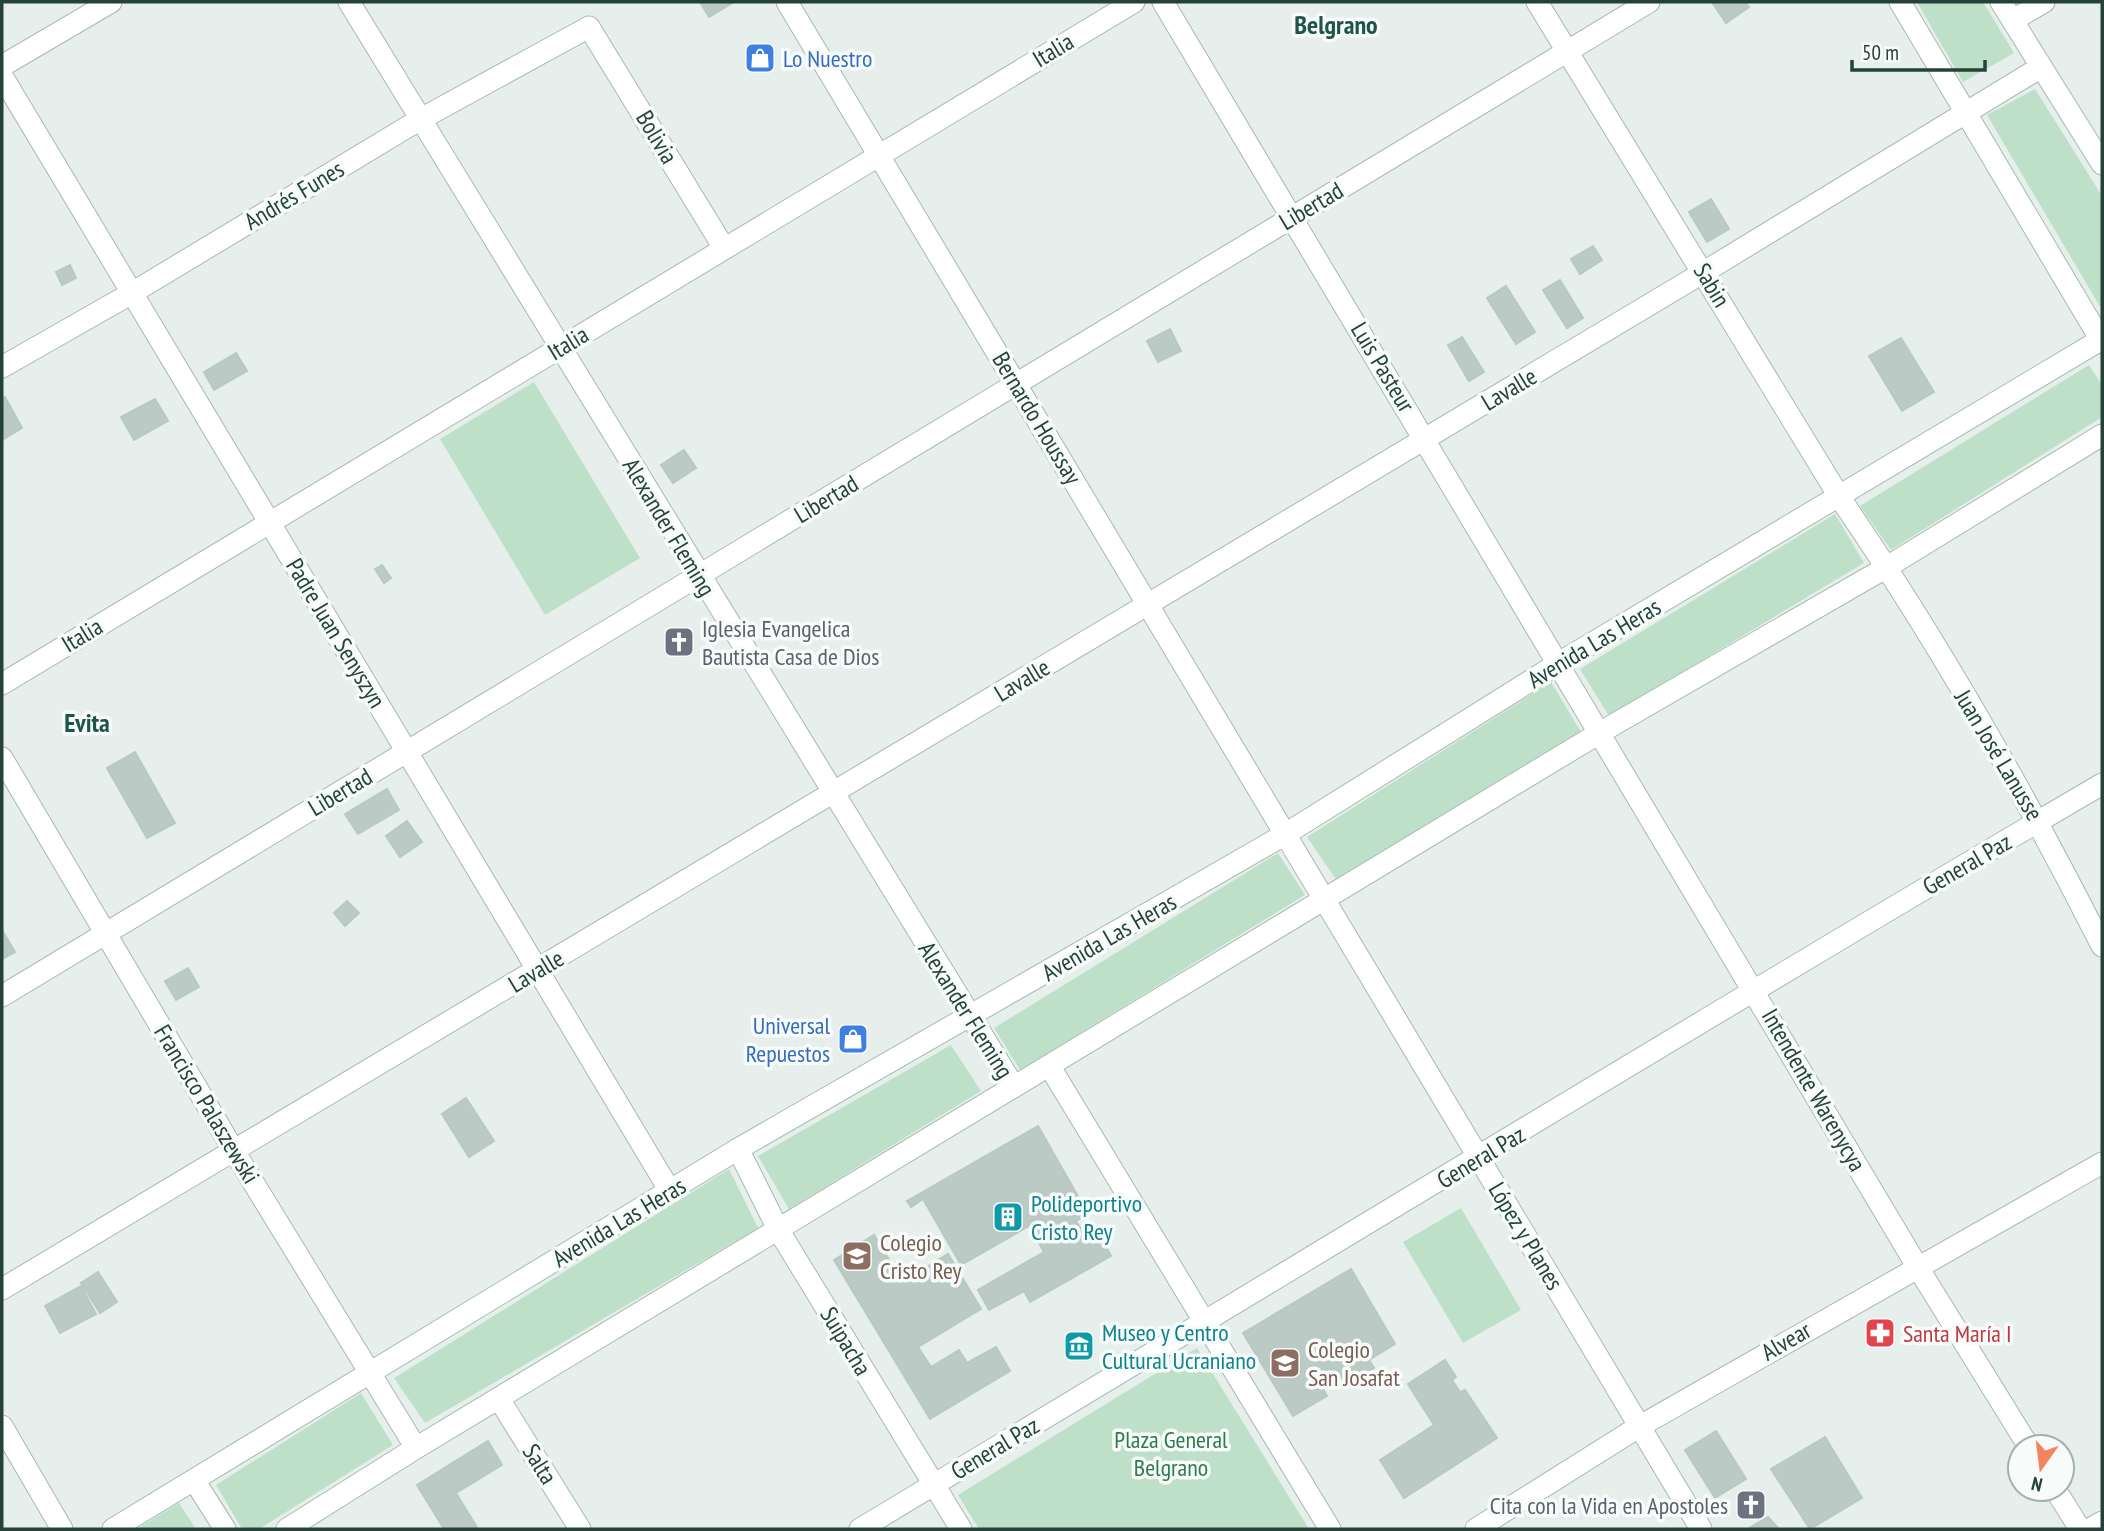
<svg xmlns="http://www.w3.org/2000/svg" width="2104" height="1531" viewBox="0 0 2104 1531" font-family="'PT Sans Narrow',sans-serif">
<style>
.green{fill:#bfe0c8}
.building{fill:#bbcac4;stroke:#b8c9c2;stroke-width:2}
.lines{fill:none;stroke-linecap:round;stroke-linejoin:round}
.street-casing{stroke:#a8b8b2;stroke-width:23}
.secondary-casing{stroke:#a4bbb3;stroke-width:23}
.street{stroke:#fff;stroke-width:21}
.secondary{stroke:#fff;stroke-width:21}
.labels{text-anchor:middle;dominant-baseline:central;stroke-width:7;stroke-linejoin:round;paint-order:stroke}
.street-label{font-size:24px;fill:#24423a;stroke:#f7fbf9}
.shop-label{font-size:24px;fill:#366cbe;stroke:#f7fbf9;text-anchor:start}
.worship-label{font-size:24px;fill:#5b616d;stroke:#f7fbf9;text-anchor:start}
.culture-label{font-size:24px;fill:#0d838f;stroke:#f7fbf9;text-anchor:start}
.education-label{font-size:24px;fill:#785e54;stroke:#f7fbf9;text-anchor:start}
.health-label{font-size:24px;fill:#be3a42;stroke:#f7fbf9;text-anchor:start}
.park-label{font-size:24px;fill:#2d7a4b;stroke:#f7fbf9}
.neighbourhood-label{font-size:26px;font-weight:bold;fill:#1f5548;stroke:#f7fbf9}
</style>
<rect width="100%" height="100%" fill="#e6efeb"/>
<g class="green">
<path d="M 1917,2 L 1983,2 L 2014,53 L 1963,82 Z"/>
<path d="M 2035,89 L 2102,196 L 2102,310 L 1987,115 Z"/>
<path d="M 2089,365 L 2102,385 L 2102,417 L 1891,550 L 1860,506 Z"/>
<path d="M 534,382 L 640,558 L 545,615 L 440,439 Z"/>
<path d="M 1835,514 L 1864,563 L 1609,716 L 1580,669 Z"/>
<path d="M 1551,682 L 1581,732 L 1337,881 L 1307,837 Z"/>
<path d="M 1278,853 L 1305,895 L 1020,1070 L 994,1028 Z"/>
<path d="M 951,1045 L 981,1091 L 789,1209 L 758,1156 Z"/>
<path d="M 729,1169 L 758,1228 L 425,1423 L 394,1378 Z"/>
<path d="M 1461,1208 L 1521,1310 L 1463,1343 L 1403,1242 Z"/>
<path d="M 1197,1348 L 1309,1529 L 979,1529 L 958,1495 Z"/>
<path d="M 361,1393 L 393,1445 L 259,1529 L 242,1529 L 216,1485 Z"/>
<path d="M 179,1503 L 196,1529 L 137,1529 Z"/>
</g>
<g class="building">
<path d="M 700,2 L 734,2 L 709,17 Z"/>
<path d="M 1712,2 L 1745,2 L 1749,7 L 1726,23 Z"/>
<path d="M 1711,199 L 1729,229 L 1707,242 L 1689,212 Z"/>
<path d="M 1593,246 L 1602,260 L 1580,274 L 1571,259 Z"/>
<path d="M 70,265 L 76,278 L 62,285 L 56,272 Z"/>
<path d="M 1560,280 L 1583,318 L 1567,328 L 1543,290 Z"/>
<path d="M 1506,286 L 1535,332 L 1516,344 L 1487,298 Z"/>
<path d="M 1170,329 L 1181,351 L 1158,362 L 1147,341 Z"/>
<path d="M 1462,337 L 1484,372 L 1469,381 L 1448,345 Z"/>
<path d="M 1901,338 L 1934,392 L 1902,411 L 1869,356 Z"/>
<path d="M 236,353 L 247,371 L 214,390 L 204,372 Z"/>
<path d="M 5,397 L 22,428 L 2,440 L 2,399 Z"/>
<path d="M 155,399 L 168,421 L 134,440 L 121,417 Z"/>
<path d="M 684,450 L 696,468 L 673,483 L 661,465 Z"/>
<path d="M 382,565 L 391,578 L 384,583 L 375,569 Z"/>
<path d="M 135,752 L 175,823 L 147,838 L 107,768 Z"/>
<path d="M 387,789 L 399,810 L 358,834 L 345,814 Z"/>
<path d="M 407,821 L 422,842 L 400,857 L 386,836 Z"/>
<path d="M 347,901 L 359,913 L 345,926 L 334,913 Z"/>
<path d="M 2,930 L 15,952 L 2,959 Z"/>
<path d="M 188,968 L 199,987 L 176,1000 L 165,981 Z"/>
<path d="M 466,1098 L 494,1141 L 469,1157 L 442,1114 Z"/>
<path d="M 1038,1126 L 1088,1214 L 1076,1221 L 1088,1241 L 1099,1235 L 1111,1256 L 1030,1302 L 1024,1291 L 989,1310 L 978,1290 L 1044,1252 L 1029,1226 L 961,1265 L 923,1199 L 911,1207 L 907,1201 Z"/>
<path d="M 874,1235 L 903,1282 L 948,1254 L 981,1309 L 918,1347 L 931,1367 L 959,1350 L 967,1363 L 996,1347 L 1010,1371 L 930,1419 L 834,1260 Z"/>
<path d="M 1351,1269 L 1395,1344 L 1369,1360 L 1374,1368 L 1346,1385 L 1338,1371 L 1319,1382 L 1327,1396 L 1293,1416 L 1243,1333 Z"/>
<path d="M 98,1272 L 117,1302 L 100,1313 L 81,1283 Z"/>
<path d="M 81,1286 L 96,1314 L 60,1333 L 45,1306 Z"/>
<path d="M 1445,1360 L 1456,1377 L 1452,1380 L 1460,1392 L 1465,1390 L 1497,1438 L 1404,1498 L 1380,1460 L 1434,1425 L 1408,1384 Z"/>
<path d="M 1716,1431 L 1746,1479 L 1715,1498 L 1685,1450 Z"/>
<path d="M 1825,1437 L 1862,1498 L 1810,1529 L 1771,1469 Z"/>
<path d="M 488,1441 L 502,1465 L 456,1493 L 478,1529 L 444,1529 L 417,1485 Z"/>
<path d="M 1768,1517 L 1779,1529 L 1749,1529 L 1749,1528 Z"/>
</g>
<g class="lines">
<g class="street-casing">
<g id="street">
<path d="M 349,2 L 1014,1087"/>
<path d="M 787,2 L 1701,1529"/>
<path d="M 1163,2 L 1917,1266 L 2029,1447"/>
<path d="M 1537,2 L 1840,498 C 1938,641 2024,792 2102,946"/>
<path d="M 2013,20 L 2044,2"/>
<path d="M 2,66 L 111,2"/>
<path d="M 2,76 L 670,1191"/>
<path d="M 2,367 L 132,293 L 419,120 L 589,27 L 724,248"/>
<path d="M 2,684 L 1134,2"/>
<path d="M 2,758 L 234,1151 L 416,1448"/>
<path d="M 2,996 L 1649,2"/>
<path d="M 1050,1067 L 1330,1529"/>
<path d="M 738,1149 L 779,1231 L 961,1529"/>
<path d="M 2,1289 L 1704,272 L 2041,67"/>
<path d="M 499,1399 L 580,1529"/>
<path d="M 2,1426 L 62,1529"/>
<path d="M 194,1480 L 225,1529"/>
<path d="M 2055,1489 L 2080,1529"/>
<path d="M 860,1529 C 1274,1281 1686,1028 2102,784"/>
<path d="M 1476,1529 L 1640,1426 L 2102,1163"/>
<path d="M 2090,1529 L 2102,1522"/>
</g>
</g>
<g class="secondary-casing">
<g id="secondary">
<path d="M 1900,2 L 2102,342"/>
<path d="M 2001,2 L 2102,164"/>
<path d="M 113,1529 L 738,1149 L 1284,835 L 1559,663 L 2102,339"/>
<path d="M 287,1529 L 416,1448 L 1601,732 L 1887,567 L 2102,435"/>
</g>
</g>
<use href="#street" class="street"/>
<use href="#secondary" class="secondary"/>
</g>
<defs>
<g id="shop-square" transform="scale(1.575)"><rect x="-9" y="-9" width="18" height="18" rx="4" fill="#3f7fe0" stroke="#f7fbf9"/><path d="M-5-2.5h2.3a2.7 3.5 0 0 1 5.4 0H5L5.5 6h-11ZM-1.5-2.5h3a1.5 2.3 0 0 0-3 0Z" fill="#fff"/></g>
<g id="church-square" transform="scale(1.575)"><rect x="-9" y="-9" width="18" height="18" rx="4" fill="#6b7280" stroke="#f7fbf9"/><path d="M-1.2-6h2.4v3.5h3.3v2.4h-3.3V6h-2.4V-.1h-3.3v-2.4h3.3Z" fill="#fff"/></g>
<g id="building-square" transform="scale(1.575)"><rect x="-9" y="-9" width="18" height="18" rx="4" fill="#0f9aa8" stroke="#f7fbf9"/><path d="M-4-6H4V6H1V3H-1V6H-4ZM-2.5-4.3h1.7v1.8h-1.7ZM.8-4.3h1.7v1.8H.8ZM-2.5-1h1.7V.8h-1.7ZM.8-1h1.7V.8H.8Z" fill="#fff"/></g>
<g id="school-square" transform="scale(1.575)"><rect x="-9" y="-9" width="18" height="18" rx="4" fill="#8d6e63" stroke="#f7fbf9"/><path d="M0-5L7-2L0 1L-7-2ZM-4 1L0 2.5L4 1V4Q0 6-4 4Z" fill="#fff"/></g>
<g id="pharmacy-square" transform="scale(1.575)"><rect x="-9" y="-9" width="18" height="18" rx="4" fill="#e0444e" stroke="#f7fbf9"/><path d="M-2-6h4v4h4v4h-4v4h-4v-4h-4v-4h4Z" fill="#fff"/></g>
<g id="museum-square" transform="scale(1.575)"><rect x="-9" y="-9" width="18" height="18" rx="4" fill="#0f9aa8" stroke="#f7fbf9"/><path d="M0-6L6-3V-2H-6V-3ZM-5-1h2V3h-2ZM-1-1h2V3h-2ZM3-1h2V3H3ZM-6 4H6V6H-6Z" fill="#fff"/></g>
</defs>
<g fill-rule="evenodd">
<use href="#shop-square" x="760" y="58"/>
<use href="#church-square" x="679" y="642"/>
<use href="#shop-square" x="853" y="1039"/>
<use href="#building-square" x="1008" y="1217"/>
<use href="#school-square" x="857" y="1256"/>
<use href="#pharmacy-square" x="1880" y="1333"/>
<use href="#museum-square" x="1079" y="1346"/>
<use href="#school-square" x="1285" y="1363"/>
<use href="#church-square" x="1751" y="1505"/>
</g>
<g class="labels">
<g class="street-label">
<text transform="translate(1053 50) rotate(-31)">Italia</text>
<text transform="translate(657 137) rotate(59)">Bolivia</text>
<text transform="translate(294 195) rotate(-31)">Andrés Funes</text>
<text transform="translate(1311 206) rotate(-31)">Libertad</text>
<text transform="translate(1712 285) rotate(59)">Sabin</text>
<text transform="translate(568 343) rotate(-31)">Italia</text>
<text transform="translate(1383 367) rotate(59)">Luis Pasteur</text>
<text transform="translate(1509 389) rotate(-31)">Lavalle</text>
<text transform="translate(1037 418) rotate(59)">Bernardo Houssay</text>
<text transform="translate(826 499) rotate(-31)">Libertad</text>
<text transform="translate(669 527) rotate(59)">Alexander Fleming</text>
<text transform="translate(336 633) rotate(59)">Padre Juan Senyszyn</text>
<text transform="translate(82 635) rotate(-31)">Italia</text>
<text transform="translate(1594 643) rotate(-31)">Avenida Las Heras</text>
<text transform="translate(1022 680) rotate(-31)">Lavalle</text>
<text transform="translate(1999 755) rotate(59)">Juan José Lanusse</text>
<text transform="translate(340 792) rotate(-31)">Libertad</text>
<text transform="translate(1967 864) rotate(-30)">General Paz</text>
<text transform="translate(1109 937) rotate(-30)">Avenida Las Heras</text>
<text transform="translate(536 971) rotate(-31)">Lavalle</text>
<text transform="translate(966 1010) rotate(58)">Alexander Fleming</text>
<text transform="translate(1814 1090) rotate(60)">Intendente Warenycya</text>
<text transform="translate(207 1104) rotate(59)">Francisco Palaszewski</text>
<text transform="translate(1481 1157) rotate(-31)">General Paz</text>
<text transform="translate(619 1222) rotate(-31)">Avenida Las Heras</text>
<text transform="translate(1526 1236) rotate(59)">López y Planes</text>
<text transform="translate(846 1341) rotate(59)">Suipacha</text>
<text transform="translate(1786 1341) rotate(-30)">Alvear</text>
<text transform="translate(995 1448) rotate(-31)">General Paz</text>
<text transform="translate(540 1464) rotate(58)">Salta</text>
</g>
<g class="shop-label">
<text x="783" y="58">Lo Nuestro</text>
<text x="830" y="1025" text-anchor="end">Universal<tspan x="830" dy="28">Repuestos</tspan></text>
</g>
<g class="worship-label">
<text x="702" y="628">Iglesia Evangelica<tspan x="702" dy="28">Bautista Casa de Dios</tspan></text>
<text x="1728" y="1505" text-anchor="end">Cita con la Vida en Apostoles</text>
</g>
<g class="culture-label">
<text x="1031" y="1203">Polideportivo<tspan x="1031" dy="28">Cristo Rey</tspan></text>
<text x="1102" y="1332">Museo y Centro<tspan x="1102" dy="28">Cultural Ucraniano</tspan></text>
</g>
<g class="education-label">
<text x="880" y="1242">Colegio<tspan x="880" dy="28">Cristo Rey</tspan></text>
<text x="1308" y="1349">Colegio<tspan x="1308" dy="28">San Josafat</tspan></text>
</g>
<g class="health-label">
<text x="1903" y="1333">Santa María I</text>
</g>
<g class="park-label">
<text x="1171" y="1439">Plaza General<tspan x="1171" dy="28">Belgrano</tspan></text>
</g>
<g class="neighbourhood-label">
<text x="1336" y="24">Belgrano</text>
<text x="87" y="722">Evita</text>
</g>
</g>
<rect width="2104" height="1531" fill="none" stroke="#24423a" stroke-width="7"/>
<g transform="translate(2041 1468) rotate(194)"><circle r="33" fill="#f7fbf9" stroke="#a3b1ad" stroke-width="2"/>
<path d="M0-5L12 26L0 18L-12 26Z" fill="#f4845f"/>
<text y="-10" font-size="19" font-weight="bold" text-anchor="middle" fill="#24423a">N</text>
</g>
<path d="M1852 60v10h133v-10" fill="none" stroke="#24423a" stroke-width="3.5"/>
<text x="1862" y="60" font-size="21" fill="#24423a" stroke="#f7fbf9" stroke-width="5" paint-order="stroke">50 m</text>
</svg>
